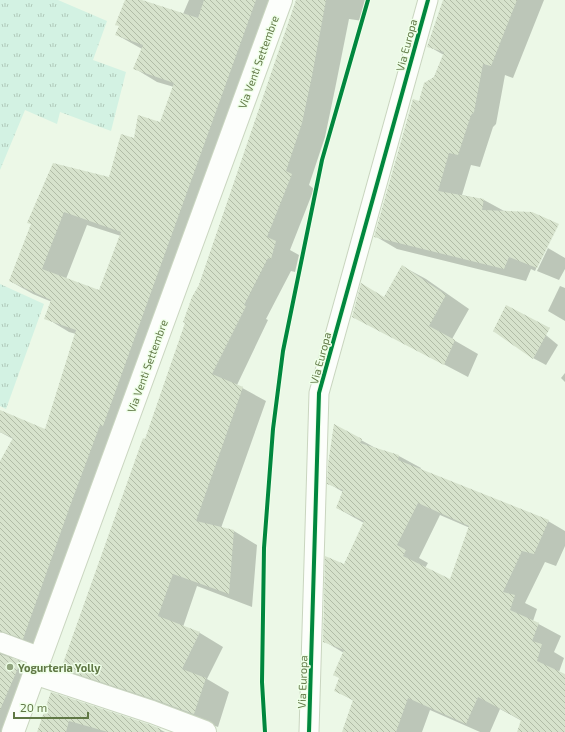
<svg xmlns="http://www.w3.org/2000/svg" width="565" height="732" viewBox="0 0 565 732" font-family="'Exo 2',sans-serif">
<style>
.grass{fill:url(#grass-tufts)}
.shadow{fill:#0003;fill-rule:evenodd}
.building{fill:url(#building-back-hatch);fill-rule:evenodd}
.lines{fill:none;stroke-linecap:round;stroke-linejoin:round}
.street-casing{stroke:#c9d5bf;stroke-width:21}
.secondary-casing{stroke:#cad6c0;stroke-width:24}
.street{stroke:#fcfefb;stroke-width:19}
.secondary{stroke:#fcfefb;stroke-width:22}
.cycleway-casing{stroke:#efffe9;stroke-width:6}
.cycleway{stroke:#00873e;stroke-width:4}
.poi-dot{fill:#91a57e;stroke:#efffe9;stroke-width:1.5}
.labels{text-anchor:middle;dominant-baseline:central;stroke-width:3;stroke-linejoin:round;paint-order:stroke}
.street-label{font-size:11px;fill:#607845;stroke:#efffe9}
.poi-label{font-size:11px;font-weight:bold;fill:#607845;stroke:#efffe9;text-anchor:start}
</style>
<defs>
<pattern id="grass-tufts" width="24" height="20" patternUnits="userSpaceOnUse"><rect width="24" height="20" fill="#d3f2e3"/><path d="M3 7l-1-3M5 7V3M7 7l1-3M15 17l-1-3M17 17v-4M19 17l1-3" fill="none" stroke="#afc9ba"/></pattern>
<pattern id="building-back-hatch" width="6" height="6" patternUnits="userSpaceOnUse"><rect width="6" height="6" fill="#d6e2cc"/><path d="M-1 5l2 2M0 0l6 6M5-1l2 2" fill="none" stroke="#b1bca7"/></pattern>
</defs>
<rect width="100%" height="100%" fill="#ecf8e7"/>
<g class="grass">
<path d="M 0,0 L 58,0 L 107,21 L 93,60 L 126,72 L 111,131 L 60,112 L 57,124 L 25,110 L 0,170 Z"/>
<path d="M 0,284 L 44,304 L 6,409 L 0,406 Z"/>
</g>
<g class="shadow">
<path d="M 126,0 L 139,0 L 183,14 L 189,0 L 284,0 L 46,651 L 12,652 L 12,658 L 43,676 L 21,732 L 0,732 L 0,463 L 13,439 L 0,432 L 0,411 L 46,431 L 76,334 L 69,332 L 46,318 L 52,302 L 33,294 L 10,281 L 32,224 L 109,178 L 135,140 L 161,124 L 174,87 L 157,82 L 134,68 L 142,49 L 117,35 L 120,27 ZM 87,225 L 121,236 L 100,291 L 66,279 Z"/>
<path d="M 297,0 L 367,0 L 363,21 L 349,19 L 335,89 L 325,137 L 309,185 L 314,189 L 290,250 L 299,255 L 295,272 L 291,271 L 266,319 L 268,320 L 237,385 L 266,401 L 221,528 L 234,531 L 257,545 L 252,607 L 197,586 L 183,627 L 200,633 L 223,647 L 207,679 L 229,692 L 218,727 L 180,713 L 86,682 L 63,668 L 146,440 Z"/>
<path d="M 444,0 L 544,0 L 513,78 L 505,75 L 496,124 L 493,127 L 480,167 L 471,165 L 462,195 L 484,200 L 506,212 L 509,230 L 548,248 L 546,248 L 535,271 L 531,269 L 526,281 L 397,249 L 375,236 L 419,103 L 434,77 L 444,55 L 428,46 Z"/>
<path d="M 548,248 L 565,258 L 565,269 L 559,280 L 537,271 Z"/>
<path d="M 402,266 L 426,279 L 469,309 L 452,339 L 478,354 L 468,377 L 375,328 L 384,298 Z"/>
<path d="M 560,286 L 565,288 L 565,321 L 548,311 Z"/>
<path d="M 519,313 L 558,345 L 546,365 L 533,358 Z"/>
<path d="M 565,373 L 565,382 L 561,378 Z"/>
<path d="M 361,440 L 379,450 L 399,456 L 421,468 L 420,470 L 548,521 L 565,531 L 565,546 L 556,566 L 545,562 L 525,603 L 537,609 L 533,621 L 561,636 L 554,652 L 564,658 L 559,672 L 565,675 L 565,732 L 518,732 L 522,721 L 500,709 L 490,732 L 480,732 L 430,710 L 422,732 L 343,732 L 354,701 L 335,690 L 340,678 L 344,653 L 324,641 L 345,565 L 364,523 L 337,508 L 343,492 L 328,483 ZM 440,515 L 470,528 L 450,581 L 425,568 L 428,563 L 419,558 Z"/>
<path d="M 51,693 L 161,730 L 165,732 L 38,732 Z"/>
</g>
<g class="building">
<path d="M 125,0 L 142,0 L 198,18 L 204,0 L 256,0 L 103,426 L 100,425 L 70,506 L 23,639 L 0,631 L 0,461 L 13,438 L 0,432 L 0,410 L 45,429 L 76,330 L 44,319 L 51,300 L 9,281 L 31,224 L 27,223 L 53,163 L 109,177 L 121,134 L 134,138 L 138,115 L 160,122 L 174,83 L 133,69 L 143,45 L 115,35 L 119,26 L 115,25 ZM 64,212 L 121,232 L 99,290 L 42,269 Z"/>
<path d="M 296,0 L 326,0 L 312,76 L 302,123 L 286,171 L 292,174 L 267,237 L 276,241 L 271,259 L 268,258 L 244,305 L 246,306 L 212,374 L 243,387 L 196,521 L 234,530 L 229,594 L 173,574 L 158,616 L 200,632 L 182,669 L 206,678 L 194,714 L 156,700 L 61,669 L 143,438 L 145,439 L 185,323 L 183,322 L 192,297 L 199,285 Z"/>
<path d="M 443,0 L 517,0 L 491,66 L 483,64 L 474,112 L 471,115 L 458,155 L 449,153 L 438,191 L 484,199 L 482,210 L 532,212 L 559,224 L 537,268 L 509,257 L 504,269 L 374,237 L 413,99 L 419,101 L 424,83 L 434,77 L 444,52 L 427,47 Z"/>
<path d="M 402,265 L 446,295 L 429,326 L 455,340 L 444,365 L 352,317 L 361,283 L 384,297 Z"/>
<path d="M 506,305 L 550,328 L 533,359 L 493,331 Z"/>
<path d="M 334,424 L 362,439 L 360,443 L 399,455 L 398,460 L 549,520 L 534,554 L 522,551 L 503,592 L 515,595 L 510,610 L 539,623 L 532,641 L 542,644 L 537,661 L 565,674 L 565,732 L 517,732 L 521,720 L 478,697 L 466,724 L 408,698 L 396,732 L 342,732 L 353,700 L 334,691 L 339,678 L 333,675 L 344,650 L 323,642 L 325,556 L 344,564 L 364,521 L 336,508 L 343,490 L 327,484 L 328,464 ZM 418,503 L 469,526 L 450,579 L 403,556 L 406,550 L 397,545 Z"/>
<path d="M 0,654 L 21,661 L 0,710 Z"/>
<path d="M 51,692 L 148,724 L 161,729 L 160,732 L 108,732 L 69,721 L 66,732 L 37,732 Z"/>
</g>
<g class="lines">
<g class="street-casing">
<g id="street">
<path d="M 0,642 L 40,657"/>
<path d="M 309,732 L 319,393 L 428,0"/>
</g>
</g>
<g class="secondary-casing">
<g id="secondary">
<path d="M 34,673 L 152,712 L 205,732"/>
<path d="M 13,732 L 281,0"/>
</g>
</g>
<use href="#street" class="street"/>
<use href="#secondary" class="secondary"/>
<g class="cycleway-casing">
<g id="cycleway">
<path d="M 265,732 L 262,682 L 264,548 L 273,429 L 283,351 L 322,160 L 368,0"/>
<path d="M 309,732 L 319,393 L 428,0"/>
</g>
</g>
<use href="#cycleway" class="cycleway"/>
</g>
<circle class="poi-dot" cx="10" cy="667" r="4"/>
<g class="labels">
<g class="street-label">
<text transform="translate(406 45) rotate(-75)">Via Europa</text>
<text transform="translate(258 62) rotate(-70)">Via Venti Settembre</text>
<text transform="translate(320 358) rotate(-75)">Via Europa</text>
<text transform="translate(147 366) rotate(-70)">Via Venti Settembre</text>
<text transform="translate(302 682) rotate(-88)">Via Europa</text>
</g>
<g class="poi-label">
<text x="18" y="667">Yogurteria Yolly</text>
</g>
</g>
<path d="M14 712v6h74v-6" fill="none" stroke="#607845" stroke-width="2"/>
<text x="20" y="712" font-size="12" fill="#607845" stroke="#efffe9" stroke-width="3" paint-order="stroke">20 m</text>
</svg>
